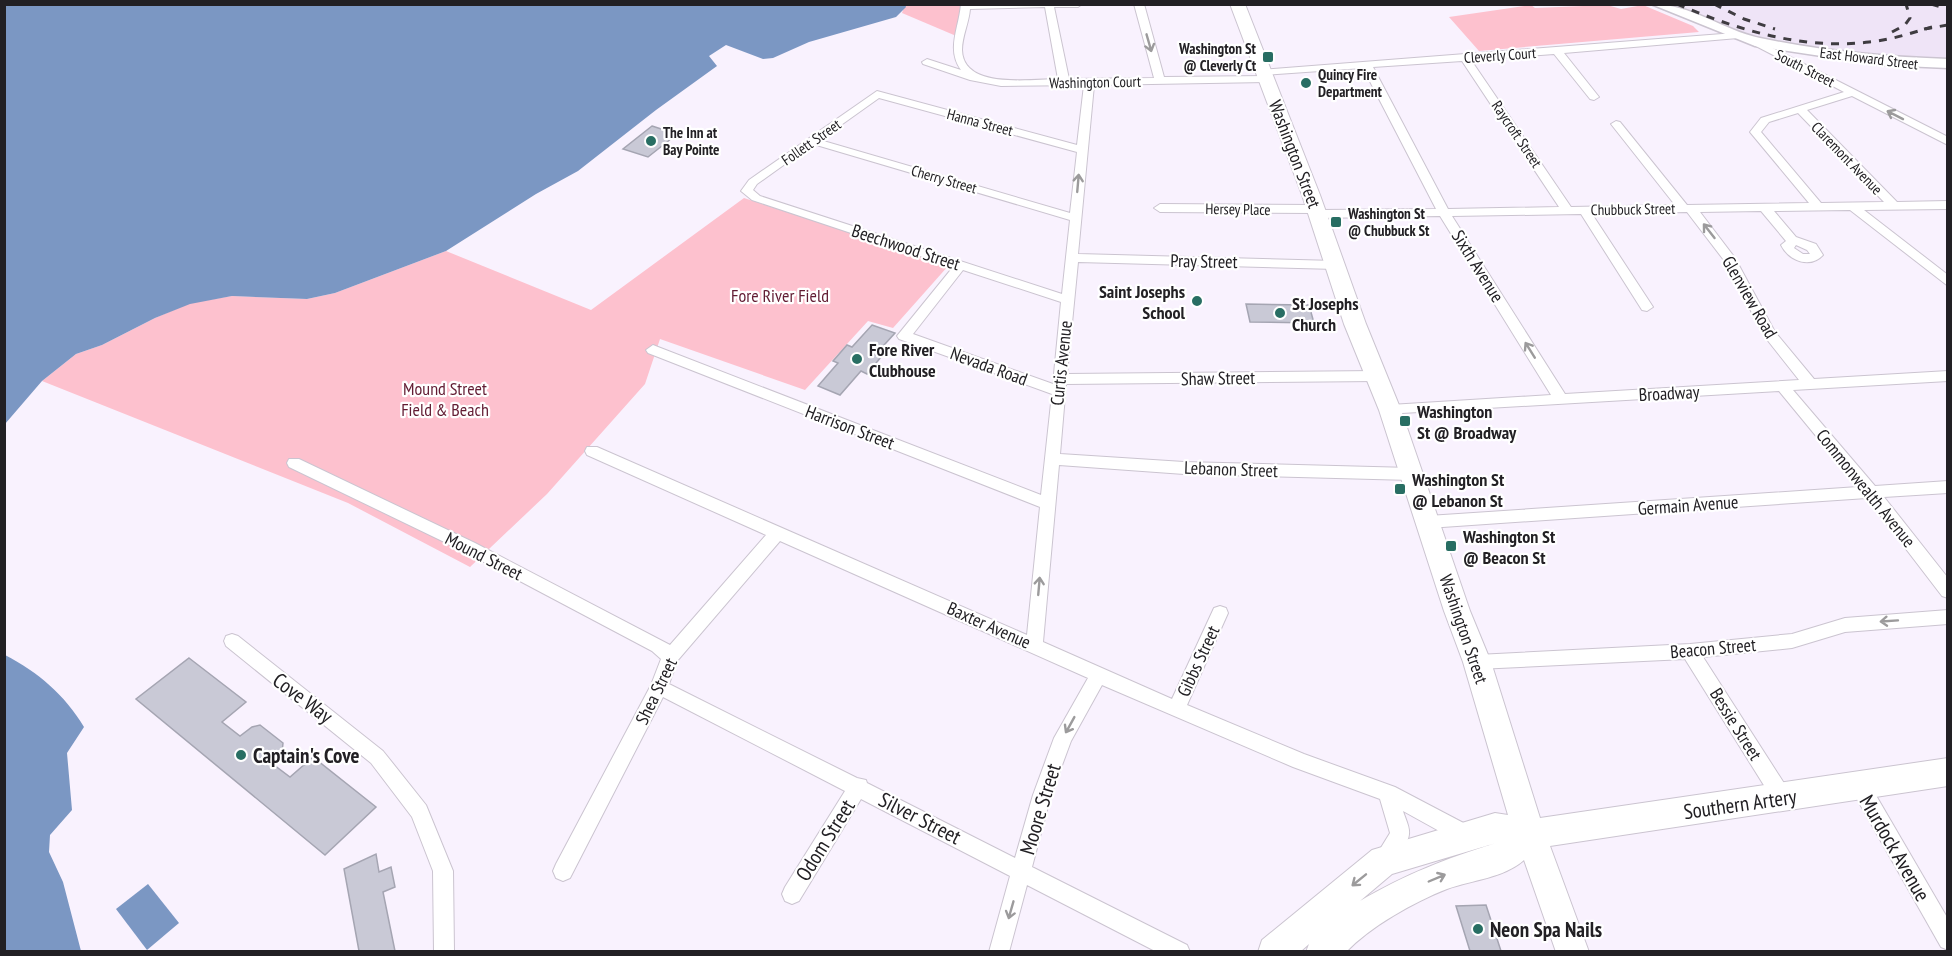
<svg xmlns="http://www.w3.org/2000/svg" width="1952" height="956" viewBox="0 0 1952 956" font-family="'PT Sans Narrow',sans-serif">
<style>
.built{fill:#efe4f7}
.green{fill:#fdc1ce}
.water{fill:#7b97c3}
.building{fill:#c9c9d6;stroke:#a5a5b2;stroke-width:1.5}
.lines{fill:none;stroke-linecap:round;stroke-linejoin:round}
.street-casing{stroke:#cbc4d0;stroke-width:2}
.secondary-casing{stroke:#cbc4d0;stroke-width:3}
.primary-casing{stroke:#cbc4d0;stroke-width:2}
.street{fill:#fff;fill-rule:evenodd}
.secondary{fill:#fff;fill-rule:evenodd}
.primary{fill:#fff;fill-rule:evenodd}
.rail{stroke:#3f3c41;stroke-width:3;stroke-dasharray:8 8;stroke-linecap:butt}
.oneway{stroke:#9c9b9c}
.poi-dot{fill:#286e63;stroke:#fff;stroke-width:2}
.labels{text-anchor:middle;dominant-baseline:central;stroke-width:4.5;stroke-linejoin:round;paint-order:stroke}
.far-poi-label{font-size:15px;font-weight:bold;fill:#222024;stroke:#fff;text-anchor:start}
.far-street-label{font-size:15px;fill:#222024;stroke:#fff}
.street-label{font-size:18px;fill:#222024;stroke:#fff}
.poi-label{font-size:18px;font-weight:bold;fill:#222024;stroke:#fff;text-anchor:start}
.park-label{font-size:18px;fill:#621c33;stroke:#fff}
.near-street-label{font-size:21px;fill:#222024;stroke:#fff}
.near-poi-label{font-size:21px;font-weight:bold;fill:#222024;stroke:#fff;text-anchor:start}
</style>
<rect width="100%" height="100%" fill="#f9f2fe"/>
<path class="built" d="M 1669,5 L 1947,5 L 1947,58 L 1908,59 L 1880,56 L 1763,39 L 1721,26 Z"/>
<g class="green">
<path d="M 905,5 L 966,5 L 961,38 L 902,13 Z"/>
<path d="M 1607,5 L 1621,9 L 1643,5 L 1693,26 L 1699,32 L 1479,51 L 1449,17 L 1531,5 L 1535,8 Z"/>
<path d="M 744,198 L 949,265 L 893,328 L 868,321 L 805,390 L 660,339 L 645,384 L 547,494 L 470,567 L 348,503 L 42,381 L 76,354 L 102,345 L 155,318 L 190,303 L 232,296 L 307,299 L 335,293 L 446,251 L 591,310 Z"/>
</g>
<g class="water">
<path d="M 5,4 L 905,4 L 906,7 L 896,17 L 809,42 L 773,58 L 763,59 L 726,45 L 709,56 L 717,66 L 656,110 L 578,171 L 536,194 L 446,251 L 335,293 L 307,299 L 232,296 L 190,304 L 155,318 L 102,345 L 76,354 L 42,381 L 5,424 Z"/>
<path d="M 5,655 C 38,672 65,695 84,727 L 67,753 L 72,810 L 50,835 L 49,852 L 63,882 L 81,951 L 5,951 Z"/>
<path d="M 148,884 L 179,923 L 147,950 L 116,909 Z"/>
</g>
<g class="building">
<path d="M 652,126 L 677,134 L 648,157 L 623,149 Z"/>
<path d="M 1246,304 L 1309,305 L 1314,323 L 1250,322 Z"/>
<path d="M 872,325 L 895,333 L 875,355 L 881,357 L 867,374 L 861,371 L 840,395 L 818,386 L 838,363 L 833,361 L 847,345 L 852,347 Z"/>
<path d="M 189,658 L 246,702 L 222,722 L 240,736 L 252,727 L 260,725 L 283,743 L 282,752 L 270,762 L 290,777 L 313,757 L 376,807 L 325,855 L 136,699 Z"/>
<path d="M 376,854 L 379,872 L 391,867 L 395,887 L 383,892 L 395,951 L 359,951 L 344,869 Z"/>
<path d="M 1486,905 L 1501,951 L 1470,951 L 1456,906 Z"/>
</g>
<g class="lines">
<g class="street-casing">
<g id="street">
<path d="M 961,4 L 1082,4 L 1078,7 L 1054,7 L 1069,79 L 1154,78 L 1134,4 L 1144,4 L 1164,77 L 1267,76 L 1272,79 L 1267,82 L 1094,85 L 1078,254 L 1336,261 L 1342,265 L 1336,269 L 1078,262 L 1067,374 L 1377,371 L 1384,376 L 1377,381 L 1066,384 L 1060,454 L 1184,462 L 1411,468 L 1416,470 L 1418,474 L 1416,478 L 1411,480 L 1184,474 L 1059,465 L 1043,642 L 1172,699 L 1214,608 L 1220,606 L 1226,608 L 1228,613 L 1187,705 L 1304,754 L 1395,787 L 1473,828 L 1476,835 L 1473,842 L 1466,844 L 1459,842 L 1403,811 C 1405,818 1410,827 1409,834 C 1409,843 1392,865 1384,869 L 1377,866 L 1374,859 L 1390,833 L 1380,799 L 1293,767 L 1102,685 L 1071,741 L 1051,795 L 1032,867 L 1187,945 L 1190,952 L 1157,952 L 1027,885 L 1009,952 L 989,952 L 1010,876 L 861,799 L 799,901 L 792,904 L 785,901 L 782,894 L 785,887 L 845,791 L 663,697 L 570,878 L 563,881 L 556,878 L 553,871 L 556,864 L 651,685 L 661,659 L 652,651 L 463,551 L 289,467 L 287,463 L 289,459 L 299,459 L 475,543 L 670,645 L 766,535 L 587,455 L 585,451 L 587,447 L 597,447 L 1027,635 L 1040,507 L 648,353 L 646,350 L 653,345 L 658,347 L 1041,495 L 1052,394 L 899,339 L 897,336 L 953,267 L 752,200 L 741,191 L 749,180 L 877,91 L 1077,145 L 1084,85 L 1001,86 L 970,80 L 923,64 L 922,62 L 927,59 L 961,70 C 946,49 959,28 961,4 ZM 1045,7 L 1058,79 C 1032,79 963,90 962,50 C 962,36 969,23 970,9 ZM 879,98 L 1077,152 L 1070,213 L 820,140 ZM 813,144 L 1070,220 L 1062,294 L 760,196 L 753,190 L 757,184 ZM 963,270 L 1061,302 L 1053,384 L 913,334 ZM 780,541 L 1088,678 L 1054,738 L 1033,795 L 1015,858 L 867,783 L 866,780 L 857,778 L 669,684 L 678,660 Z"/>
<path d="M 1735,33 L 1740,36 L 1738,38 L 1564,53 L 1599,97 L 1594,100 L 1590,99 L 1554,54 L 1471,60 L 1571,207 L 1675,205 L 1611,124 L 1616,121 L 1620,122 L 1687,205 L 1809,203 L 1750,132 L 1761,118 L 1844,92 L 1752,44 L 1752,40 L 1755,39 L 1948,137 L 1948,145 L 1852,96 L 1807,110 L 1897,202 L 1948,201 L 1948,209 L 1864,210 L 1948,275 L 1948,286 L 1850,210 L 1774,211 L 1796,237 L 1816,244 L 1823,255 C 1810,269 1789,261 1781,245 L 1786,241 L 1761,211 L 1700,212 L 1735,258 L 1775,332 L 1814,379 L 1948,371 L 1948,381 L 1793,390 L 1875,486 L 1948,481 L 1948,493 L 1884,497 L 1948,578 L 1948,598 L 1942,596 L 1867,498 L 1428,528 L 1423,526 L 1420,522 L 1423,518 L 1428,516 L 1858,487 L 1779,391 L 1385,414 L 1383,410 L 1385,406 L 1390,405 L 1551,395 L 1440,216 L 1318,218 L 1314,217 L 1313,213 L 1160,212 L 1154,208 L 1160,204 L 1315,205 L 1319,207 L 1320,210 L 1436,209 L 1363,68 L 1264,75 L 1260,74 L 1260,70 ZM 1462,61 L 1559,207 L 1448,209 L 1373,67 ZM 1798,113 L 1884,202 L 1821,203 L 1761,132 L 1769,122 ZM 1687,212 L 1723,259 L 1765,337 L 1799,380 L 1565,394 L 1452,216 L 1581,214 L 1642,310 L 1647,311 L 1653,307 L 1592,214 ZM 1796,245 L 1807,250 L 1810,254 L 1803,254 L 1794,248 Z"/>
<path d="M 1948,610 L 1948,624 L 1845,632 L 1792,648 L 1703,657 L 1789,791 L 1791,797 L 1789,803 L 1782,806 L 1775,803 L 1685,659 L 1477,669 L 1471,667 L 1468,662 L 1471,657 L 1477,655 L 1690,644 L 1792,634 L 1845,618 Z"/>
<path d="M 232,634 L 238,636 L 383,751 L 426,805 L 453,871 L 454,952 L 434,952 L 433,871 L 412,817 L 371,763 L 226,646 L 224,641 L 226,636 Z"/>
<path d="M 1860,777 L 1867,780 L 1948,919 L 1948,950 L 1941,947 L 1853,792 L 1851,786 L 1853,780 Z"/>
</g>
</g>
<g class="secondary-casing">
<path id="secondary" d="M 1651,4 C 1692,4 1722,30 1760,38 C 1822,51 1885,57 1948,59 L 1948,68 L 1881,65 L 1755,46 Z"/>
</g>
<g class="primary-casing">
<path id="primary" d="M 1230,4 L 1245,4 L 1320,195 L 1366,324 L 1401,410 L 1470,611 L 1491,662 L 1540,818 L 1948,758 L 1948,786 L 1550,846 L 1589,952 L 1556,952 L 1524,860 C 1504,878 1472,880 1447,889 C 1414,902 1371,926 1346,952 L 1306,952 L 1309,944 L 1300,952 L 1258,952 L 1262,940 L 1372,850 L 1495,813 L 1508,815 L 1463,662 L 1444,611 L 1379,410 L 1344,324 L 1302,195 ZM 1496,843 C 1445,859 1406,874 1360,901 L 1392,874 Z"/>
</g>
<use href="#street" class="street"/>
<use href="#secondary" class="secondary"/>
<use href="#primary" class="primary"/>
<g class="rail">
<path d="M 1677,4 C 1738,30 1802,50 1869,42 C 1891,40 1911,33 1932,27"/>
<path d="M 1714,4 L 1744,19 L 1775,29"/>
<path d="M 1931,4 L 1948,9"/>
<path d="M 1924,29 L 1948,25"/>
<path d="M 1892,32 L 1905,25 L 1910,18 L 1906,4"/>
</g>
</g>
<defs><path id="oneway-shaft" d="M-6 0H5M1.5-3L5.5 0L1.5 3" fill="none" stroke-width="1.6" stroke-linecap="round" stroke-linejoin="round" transform="scale(1.5)"/></defs>
<g class="oneway">
<use href="#oneway-shaft" transform="translate(1149 43) rotate(74)"/>
<use href="#oneway-shaft" transform="translate(1895 115) rotate(-153)"/>
<use href="#oneway-shaft" transform="translate(1078 183) rotate(-85)"/>
<use href="#oneway-shaft" transform="translate(1709 231) rotate(-128)"/>
<use href="#oneway-shaft" transform="translate(1530 350) rotate(-122)"/>
<use href="#oneway-shaft" transform="translate(1039 586) rotate(-85)"/>
<use href="#oneway-shaft" transform="translate(1889 621) rotate(176)"/>
<use href="#oneway-shaft" transform="translate(1070 725) rotate(119)"/>
<use href="#oneway-shaft" transform="translate(1437 878) rotate(-23)"/>
<use href="#oneway-shaft" transform="translate(1359 880) rotate(141)"/>
<use href="#oneway-shaft" transform="translate(1011 910) rotate(106)"/>
</g>
<g class="poi-dot">
<rect x="1262" y="51" width="12" height="12" rx="3"/>
<circle cx="1306" cy="83" r="6"/>
<circle cx="651" cy="141" r="6"/>
<rect x="1330" y="216" width="12" height="12" rx="3"/>
<circle cx="1197" cy="301" r="6"/>
<circle cx="1280" cy="313" r="6"/>
<circle cx="857" cy="359" r="6"/>
<rect x="1399" y="415" width="12" height="12" rx="3"/>
<rect x="1394" y="483" width="12" height="12" rx="3"/>
<rect x="1445" y="540" width="12" height="12" rx="3"/>
<circle cx="241" cy="755" r="6"/>
<circle cx="1478" cy="929" r="6"/>
</g>
<g class="labels">
<g class="far-poi-label">
<text x="1256" y="48" text-anchor="end">Washington St<tspan x="1256" dy="17">@ Cleverly Ct</tspan></text>
<text x="1318" y="74">Quincy Fire<tspan x="1318" dy="17">Department</tspan></text>
<text x="663" y="132">The Inn at<tspan x="663" dy="17">Bay Pointe</tspan></text>
<text x="1348" y="213">Washington St<tspan x="1348" dy="17">@ Chubbuck St</tspan></text>
</g>
<g class="far-street-label">
<text transform="translate(1500 55) rotate(-4)">Cleverly Court</text>
<text transform="translate(1869 58) rotate(7)">East Howard Street</text>
<text transform="translate(1805 68) rotate(27)">South Street</text>
<text transform="translate(1095 82) rotate(-1)">Washington Court</text>
<text transform="translate(980 122) rotate(15)">Hanna Street</text>
<text transform="translate(1517 134) rotate(56)">Raycroft Street</text>
<text transform="translate(811 142) rotate(-35)">Follett Street</text>
<text transform="translate(1847 158) rotate(46)">Claremont Avenue</text>
<text transform="translate(944 179) rotate(16)">Cherry Street</text>
<text transform="translate(1238 209) rotate(1)">Hersey Place</text>
<text transform="translate(1633 209) rotate(-1)">Chubbuck Street</text>
</g>
<g class="street-label">
<text transform="translate(1295 154) rotate(69)">Washington Street</text>
<text transform="translate(906 247) rotate(18)">Beechwood Street</text>
<text transform="translate(1204 261) rotate(1)">Pray Street</text>
<text transform="translate(1478 266) rotate(58)">Sixth Avenue</text>
<text transform="translate(1750 297) rotate(60)">Glenview Road</text>
<text transform="translate(1061 363) rotate(-84)">Curtis Avenue</text>
<text transform="translate(989 366) rotate(20)">Nevada Road</text>
<text transform="translate(1218 378) rotate(-1)">Shaw Street</text>
<text transform="translate(1669 393) rotate(-3)">Broadway</text>
<text transform="translate(850 427) rotate(21)">Harrison Street</text>
<text transform="translate(1231 469) rotate(2)">Lebanon Street</text>
<text transform="translate(1866 488) rotate(51)">Commonwealth Avenue</text>
<text transform="translate(1688 505) rotate(-4)">Germain Avenue</text>
<text transform="translate(484 556) rotate(27)">Mound Street</text>
<text transform="translate(989 625) rotate(24)">Baxter Avenue</text>
<text transform="translate(1464 629) rotate(71)">Washington Street</text>
<text transform="translate(1713 648) rotate(-5)">Beacon Street</text>
<text transform="translate(1198 661) rotate(-65)">Gibbs Street</text>
<text transform="translate(656 691) rotate(-64)">Shea Street</text>
<text transform="translate(1736 724) rotate(58)">Bessie Street</text>
</g>
<g class="poi-label">
<text x="1185" y="291" text-anchor="end">Saint Josephs<tspan x="1185" dy="21">School</tspan></text>
<text x="1292" y="303">St Josephs<tspan x="1292" dy="21">Church</tspan></text>
<text x="869" y="349">Fore River<tspan x="869" dy="21">Clubhouse</tspan></text>
<text x="1417" y="411">Washington<tspan x="1417" dy="21">St @ Broadway</tspan></text>
<text x="1412" y="479">Washington St<tspan x="1412" dy="21">@ Lebanon St</tspan></text>
<text x="1463" y="536">Washington St<tspan x="1463" dy="21">@ Beacon St</tspan></text>
</g>
<g class="park-label">
<text x="780" y="295">Fore River Field</text>
<text x="445" y="388">Mound Street<tspan x="445" dy="21">Field &amp; Beach</tspan></text>
</g>
<g class="near-street-label">
<text transform="translate(303 698) rotate(37)">Cove Way</text>
<text transform="translate(1740 804) rotate(-8)">Southern Artery</text>
<text transform="translate(1040 809) rotate(-73)">Moore Street</text>
<text transform="translate(920 818) rotate(27)">Silver Street</text>
<text transform="translate(825 840) rotate(-58)">Odom Street</text>
<text transform="translate(1895 848) rotate(60)">Murdock Avenue</text>
</g>
<g class="near-poi-label">
<text x="253" y="755">Captain's Cove</text>
<text x="1490" y="929">Neon Spa Nails</text>
</g>
</g>
<rect width="1952" height="956" fill="none" stroke="#222024" stroke-width="12"/>
</svg>
